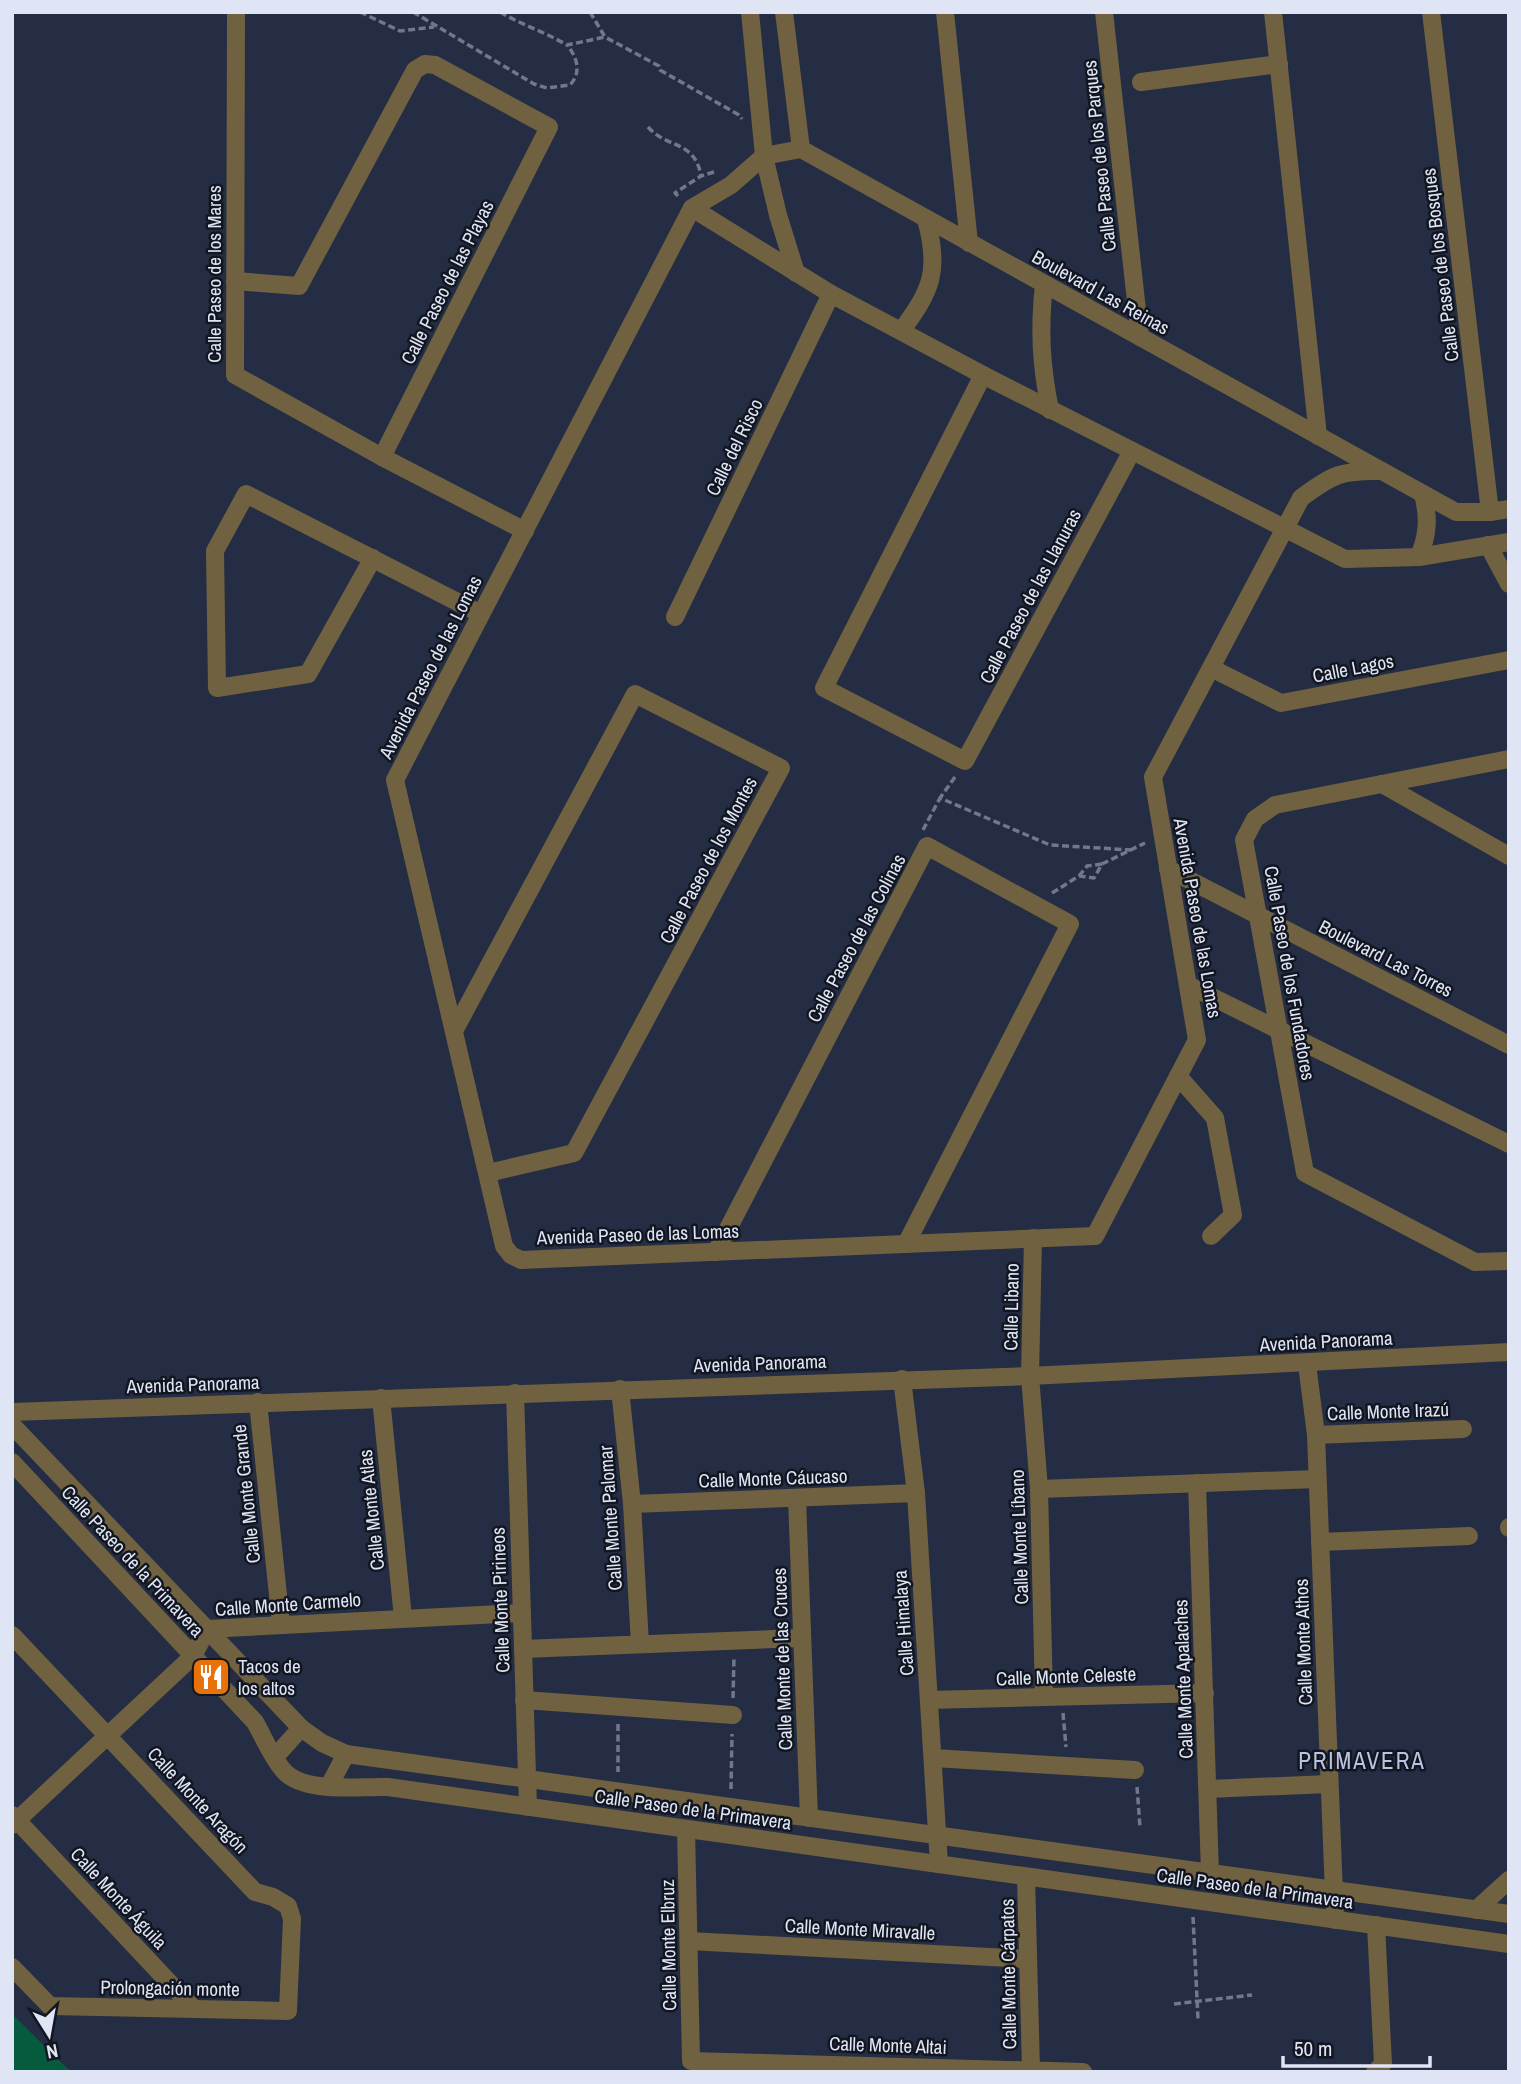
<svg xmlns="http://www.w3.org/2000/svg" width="1521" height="2084" viewBox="0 0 1521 2084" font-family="'Archivo Narrow',sans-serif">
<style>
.green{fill:#065b3f}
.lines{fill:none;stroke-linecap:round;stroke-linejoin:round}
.path{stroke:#71788d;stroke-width:3.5;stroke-dasharray:7 3.5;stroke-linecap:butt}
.minor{stroke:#706140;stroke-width:18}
.labels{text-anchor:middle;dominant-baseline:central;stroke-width:5;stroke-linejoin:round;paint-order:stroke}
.street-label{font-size:19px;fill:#dfe5f5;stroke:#121620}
.poi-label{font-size:19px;fill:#dfe5f5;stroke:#121620;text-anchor:start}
.quarter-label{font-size:23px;letter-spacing:2px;fill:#b8c4e2;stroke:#121620}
</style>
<rect width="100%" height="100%" fill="#242d44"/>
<path class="green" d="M 12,2014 L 71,2072 L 12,2072 Z"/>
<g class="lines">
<g class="path">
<path d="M 360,12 L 400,31 L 434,27"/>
<path d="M 413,12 L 534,84 L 547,88 L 570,85 C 582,72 577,57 567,45"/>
<path d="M 500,12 C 522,25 545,32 567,45 L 605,37"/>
<path d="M 590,12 L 605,37 L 659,66 L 660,70 L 739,115 L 742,119"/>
<path d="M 648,127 C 667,149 695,140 701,176"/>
<path d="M 678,196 L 675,193 L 701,176 L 714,172"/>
<path d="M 955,777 L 940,798 L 1050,845 L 1131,850"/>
<path d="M 923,830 L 940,798"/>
<path d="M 1079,876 L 1087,866 L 1102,864"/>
<path d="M 1052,893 L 1079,876 L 1094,878 L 1102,864 L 1145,843"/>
<path d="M 733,1698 L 734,1657"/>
<path d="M 1063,1713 L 1066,1747"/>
<path d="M 618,1724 L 618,1772"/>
<path d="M 1137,1787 L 1140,1827"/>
<path d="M 731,1789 L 732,1734"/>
<path d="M 1193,1917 L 1198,2019"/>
<path d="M 1174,2004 L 1252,1995"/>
</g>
<g class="minor">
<path d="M 236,12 L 235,375 L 382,457 L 525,531"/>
<path d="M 750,12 L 764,156 L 778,215 L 796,273"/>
<path d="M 784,12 L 801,149"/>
<path d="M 945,12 L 969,243"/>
<path d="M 1104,12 L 1140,337"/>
<path d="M 1273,12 L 1318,436"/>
<path d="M 1431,12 L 1490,512"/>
<path d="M 1141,82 L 1279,64"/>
<path d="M 801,149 L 764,156 L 731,185 L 692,208 L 395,780 L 504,1246 L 511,1255 L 521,1260 L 1095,1236 L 1197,1040 L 1153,777 L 1301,498 C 1333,474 1342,470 1382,471"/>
<path d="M 801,149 L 1456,512 L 1490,512 L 1509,509"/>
<path d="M 692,208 L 831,294 L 983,375 L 1345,559 L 1419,557 L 1509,542"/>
<path d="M 235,281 L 299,286 L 415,70 L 425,64 L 435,65 L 549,127 L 382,457"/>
<path d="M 1044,284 C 1039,330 1041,365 1050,410"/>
<path d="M 901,331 C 932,290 940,270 926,219"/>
<path d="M 983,375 L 824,688 L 965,761 L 1132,451"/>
<path d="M 1488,545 L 1509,584"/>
<path d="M 1419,557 C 1428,534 1429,518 1423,494"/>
<path d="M 373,558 L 308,674 L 217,688 L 215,551 L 246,494 L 481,614"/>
<path d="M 675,617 L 831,294"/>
<path d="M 1211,668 L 1281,703 L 1509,660"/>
<path d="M 1509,759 L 1275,805 L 1255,819 L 1244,840 L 1305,1173 L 1475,1262 L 1509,1261"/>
<path d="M 1382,784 L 1509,856"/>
<path d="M 1168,869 L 1509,1045"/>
<path d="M 1188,985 L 1509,1144"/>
<path d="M 454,1031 L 635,694 L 781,768 L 574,1153 L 488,1173"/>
<path d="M 1178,1076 L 1215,1118 L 1233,1215 L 1211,1236"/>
<path d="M 1033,1238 L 1030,1376 L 1039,1489 L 1044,1697"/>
<path d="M 716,1252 L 927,846 L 1070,924 L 906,1244"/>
<path d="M 1307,1364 L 1316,1435 L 1335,1920"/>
<path d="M 902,1379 L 916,1493 L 939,1864"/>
<path d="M 620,1389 L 632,1504 L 640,1644"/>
<path d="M 515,1393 L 528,1807"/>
<path d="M 381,1398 L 403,1618"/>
<path d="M 258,1402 L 281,1624"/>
<path d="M 12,1412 L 1030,1376 L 1509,1352"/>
<path d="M 12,1425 L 301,1728 L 322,1743 L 346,1754 L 1509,1914"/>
<path d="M 1316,1435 L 1463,1429"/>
<path d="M 12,1462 L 255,1722 C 264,1738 271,1756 283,1770 C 303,1794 359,1786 388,1787 L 1509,1944"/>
<path d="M 1197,1483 L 1210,1873"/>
<path d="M 1039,1489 L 1317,1479"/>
<path d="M 797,1498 L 809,1818"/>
<path d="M 632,1504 L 916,1493"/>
<path d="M 1509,1527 L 1509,1528"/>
<path d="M 1320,1542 L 1469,1536"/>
<path d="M 12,1635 L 255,1892 L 273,1897 L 288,1906 L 292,1919 L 288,2011 L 50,2006 L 12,1967"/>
<path d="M 523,1649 L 802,1638"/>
<path d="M 524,1700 L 733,1715"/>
<path d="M 929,1700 L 1205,1693"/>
<path d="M 275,1757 L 301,1728"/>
<path d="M 933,1758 L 1135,1770"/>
<path d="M 329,1786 L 346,1754"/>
<path d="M 1208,1789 L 1329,1784"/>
<path d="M 12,1815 L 194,2009"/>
<path d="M 12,1825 L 193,1656 L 207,1629 L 522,1613"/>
<path d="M 686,1829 L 691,2061 L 1083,2072"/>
<path d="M 1026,1877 L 1031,2070"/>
<path d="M 1476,1910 L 1509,1880"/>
<path d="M 689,1941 L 1028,1959"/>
<path d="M 1375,2072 L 1383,2064 L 1376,1925"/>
</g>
</g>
<defs>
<g id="restaurant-square" transform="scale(2.0125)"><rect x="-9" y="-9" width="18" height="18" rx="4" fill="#e8710a" stroke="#121620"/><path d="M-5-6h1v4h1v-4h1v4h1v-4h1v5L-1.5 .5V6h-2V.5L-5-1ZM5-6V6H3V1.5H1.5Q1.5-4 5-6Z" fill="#fff"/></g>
</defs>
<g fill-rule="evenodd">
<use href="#restaurant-square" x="211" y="1677"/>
</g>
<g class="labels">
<g class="street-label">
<text transform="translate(1099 156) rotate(-96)">Calle Paseo de los Parques</text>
<text transform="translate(1440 265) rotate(-97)">Calle Paseo de los Bosques</text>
<text transform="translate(214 274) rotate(-90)">Calle Paseo de los Mares</text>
<text transform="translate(447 282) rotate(-63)">Calle Paseo de las Playas</text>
<text transform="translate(1101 292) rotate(29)">Boulevard Las Reinas</text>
<text transform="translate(734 447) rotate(-64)">Calle del Risco</text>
<text transform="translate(1030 596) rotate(-62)">Calle Paseo de las Llanuras</text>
<text transform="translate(430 667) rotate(-63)">Avenida Paseo de las Lomas</text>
<text transform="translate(1353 668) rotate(-11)">Calle Lagos</text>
<text transform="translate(708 860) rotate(-62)">Calle Paseo de los Montes</text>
<text transform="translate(1198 918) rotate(80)">Avenida Paseo de las Lomas</text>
<text transform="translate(856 938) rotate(-62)">Calle Paseo de las Colinas</text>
<text transform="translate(1386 958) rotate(27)">Boulevard Las Torres</text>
<text transform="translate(1290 973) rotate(80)">Calle Paseo de los Fundadores</text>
<text transform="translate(638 1234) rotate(-2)">Avenida Paseo de las Lomas</text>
<text transform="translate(1011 1307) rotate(-89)">Calle Libano</text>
<text transform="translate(1326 1341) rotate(-3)">Avenida Panorama</text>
<text transform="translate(760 1363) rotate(-2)">Avenida Panorama</text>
<text transform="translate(193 1384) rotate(-2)">Avenida Panorama</text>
<text transform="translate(1388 1411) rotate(-2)">Calle Monte Irazú</text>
<text transform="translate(773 1478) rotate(-2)">Calle Monte Cáucaso</text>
<text transform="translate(246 1494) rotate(-96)">Calle Monte Grande</text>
<text transform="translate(371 1510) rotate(-96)">Calle Monte Atlas</text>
<text transform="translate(610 1518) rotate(-94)">Calle Monte Palomar</text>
<text transform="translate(1019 1537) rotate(-92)">Calle Monte Líbano</text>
<text transform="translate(133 1561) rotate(47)">Calle Paseo de la Primavera</text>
<text transform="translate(500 1600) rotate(-92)">Calle Monte Pirineos</text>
<text transform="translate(288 1604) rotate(-4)">Calle Monte Carmelo</text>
<text transform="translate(903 1623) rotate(-94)">Calle Himalaya</text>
<text transform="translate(1303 1642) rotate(-92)">Calle Monte Athos</text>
<text transform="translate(782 1659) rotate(-92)">Calle Monte de las Cruces</text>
<text transform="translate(1066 1676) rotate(-2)">Calle Monte Celeste</text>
<text transform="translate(1183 1679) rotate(-92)">Calle Monte Apalaches</text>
<text transform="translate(198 1800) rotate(47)">Calle Monte Aragón</text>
<text transform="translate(693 1809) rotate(8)">Calle Paseo de la Primavera</text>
<text transform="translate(1255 1888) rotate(8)">Calle Paseo de la Primavera</text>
<text transform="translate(119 1898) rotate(47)">Calle Monte Águila</text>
<text transform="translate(860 1929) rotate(3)">Calle Monte Miravalle</text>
<text transform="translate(668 1945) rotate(-91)">Calle Monte Elbruz</text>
<text transform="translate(1008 1974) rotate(-91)">Calle Monte Cárpatos</text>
<text transform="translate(170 1988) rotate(1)">Prolongación monte</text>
<text transform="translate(888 2045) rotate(2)">Calle Monte Altai</text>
</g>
<g class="poi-label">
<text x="238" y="1666">Tacos de<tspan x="238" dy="22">los altos</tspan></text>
</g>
<g class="quarter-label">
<text x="1362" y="1760">PRIMAVERA</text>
</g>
</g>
<rect width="1521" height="2084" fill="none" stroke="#dfe5f5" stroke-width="28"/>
<g transform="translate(49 2035) rotate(169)" stroke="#121620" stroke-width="5" paint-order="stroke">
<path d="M0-5L12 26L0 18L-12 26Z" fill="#dfe5f5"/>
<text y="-10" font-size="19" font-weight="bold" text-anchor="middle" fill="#dfe5f5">N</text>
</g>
<path d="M1283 2056v10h147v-10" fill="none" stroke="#dfe5f5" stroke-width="3.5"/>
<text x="1294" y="2056" font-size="21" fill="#dfe5f5" stroke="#121620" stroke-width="5" paint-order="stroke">50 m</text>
</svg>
